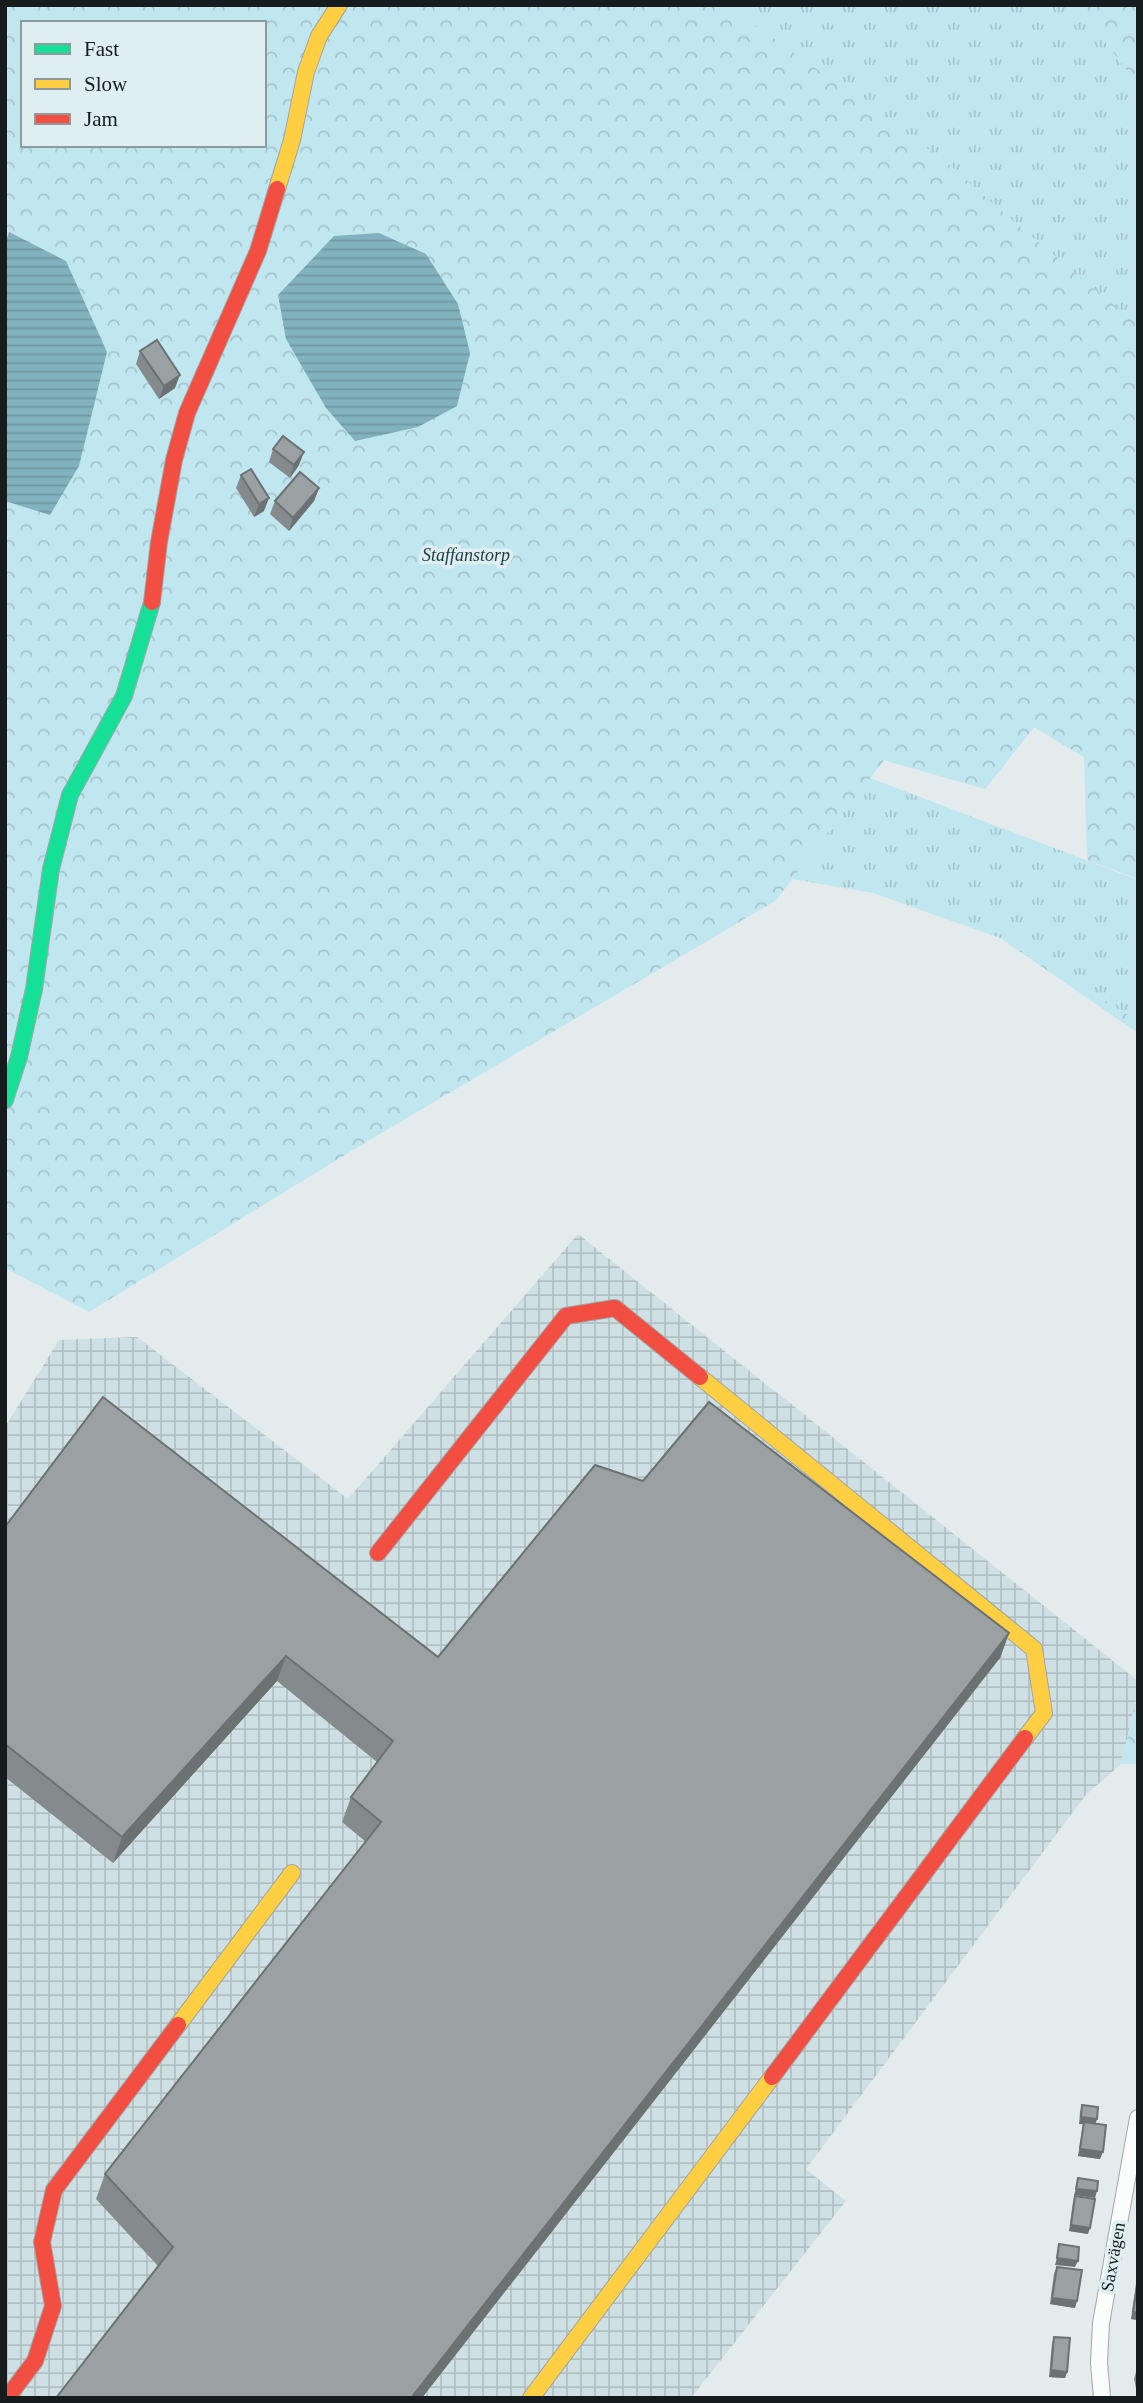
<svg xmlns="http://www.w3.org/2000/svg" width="1143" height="2403" viewBox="0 0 1143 2403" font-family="Georgia,serif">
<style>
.industrial{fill:url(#industrial-grid)}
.grass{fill:url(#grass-tufts)}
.forest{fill:url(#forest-crowns);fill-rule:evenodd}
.water{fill:url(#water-rules)}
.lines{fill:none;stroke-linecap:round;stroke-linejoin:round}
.street-casing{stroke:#a0a6a7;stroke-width:18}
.fast-casing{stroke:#a0a6a7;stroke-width:18}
.slow-casing{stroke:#a0a6a7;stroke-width:18}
.jam-casing{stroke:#a0a6a7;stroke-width:18}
.street{stroke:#fbfcfc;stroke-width:16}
.fast{stroke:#16e098;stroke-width:16}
.slow{stroke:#ffcf43;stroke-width:16}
.jam{stroke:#f24e42;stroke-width:16}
.wall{fill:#858a8c}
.shaded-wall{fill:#6c7172}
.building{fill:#9ba1a3;stroke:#6c7172;stroke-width:2}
.labels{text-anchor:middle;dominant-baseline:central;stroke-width:7;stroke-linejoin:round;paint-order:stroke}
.park-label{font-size:18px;font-style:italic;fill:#1b3c44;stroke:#dfeef1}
.street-label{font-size:18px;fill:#161c1d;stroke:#dfeef1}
</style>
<defs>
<pattern id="industrial-grid" width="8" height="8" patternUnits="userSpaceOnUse" patternTransform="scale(1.75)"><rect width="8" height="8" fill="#cfe0e4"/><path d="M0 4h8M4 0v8" fill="none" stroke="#b1c0c3"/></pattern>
<pattern id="grass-tufts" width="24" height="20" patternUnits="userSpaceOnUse" patternTransform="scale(1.75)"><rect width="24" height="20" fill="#c0e6ef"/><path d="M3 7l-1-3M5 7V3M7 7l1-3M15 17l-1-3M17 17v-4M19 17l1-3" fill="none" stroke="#a4c5cc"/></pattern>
<pattern id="forest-crowns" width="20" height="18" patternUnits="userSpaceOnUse" patternTransform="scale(1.75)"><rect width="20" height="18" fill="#c0e6ef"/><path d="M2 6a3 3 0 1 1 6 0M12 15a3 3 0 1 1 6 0" fill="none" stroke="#a4c5cc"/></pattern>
<pattern id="water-rules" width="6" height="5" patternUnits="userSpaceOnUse" patternTransform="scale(1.75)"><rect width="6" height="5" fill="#81b2bd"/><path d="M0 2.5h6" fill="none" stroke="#6f98a2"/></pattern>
</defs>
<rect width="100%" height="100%" fill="#e3ebed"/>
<path class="industrial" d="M 578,1234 L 1138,1681 L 1138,1692 L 1121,1764 L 1085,1796 L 806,2169 L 846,2201 L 691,2398 L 5,2398 L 5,1427 L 59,1340 L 137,1337 L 348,1499 Z"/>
<path class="grass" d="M 727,5 L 1082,5 L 1085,15 L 1138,85 L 1138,535 L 1084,757 L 1034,727 L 985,789 L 884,760 L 870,778 L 1138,880 L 1138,1021 L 1000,938 L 873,893 L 792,879 L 775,901 L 945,162 Z"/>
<g class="forest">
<path d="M 5,5 L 727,5 L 945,161 L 1006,215 L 1138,325 L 1138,879 L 1087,860 L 1084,757 L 1034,727 L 985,789 L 884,760 L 775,901 L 366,1142 L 89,1312 L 5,1268 ZM 23,23 L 264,23 L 264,145 L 23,145 Z"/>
<path d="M 1082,5 L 1138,5 L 1138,85 L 1085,15 Z"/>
<path d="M 1000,938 L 1138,1021 L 1138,1033 Z"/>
<path d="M 1138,1692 L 1138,1764 L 1121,1764 Z"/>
</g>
<g class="water">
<path d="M 9,232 L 66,261 L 107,352 L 79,466 L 50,515 L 5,501 L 5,244 Z"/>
<path d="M 379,233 L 426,254 L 458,304 L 470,353 L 457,406 L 418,427 L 355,441 L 326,408 L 286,339 L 278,295 L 334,236 Z"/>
</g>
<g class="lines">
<g class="street-casing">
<path id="street" d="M 1102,2398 L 1099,2363 L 1101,2323 L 1138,2118"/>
</g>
<g class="fast-casing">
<path id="fast" d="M 5,1100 L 19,1057 L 34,989 L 51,869 L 70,795 L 124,696 L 152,602"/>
</g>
<g class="slow-casing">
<g id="slow">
<path d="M 277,189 L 292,140 L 306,72 L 319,36 L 339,5"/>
<path d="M 700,1377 L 1034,1649 L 1044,1713 L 1025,1738"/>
<path d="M 178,2025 L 292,1873"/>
<path d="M 531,2398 L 772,2077"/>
</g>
</g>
<g class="jam-casing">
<g id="jam">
<path d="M 152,602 L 159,542 L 174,460 L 187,413 L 258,251 L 277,189"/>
<path d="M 378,1553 L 566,1316 L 615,1308 L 700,1377"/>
<path d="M 772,2077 L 1025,1738"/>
<path d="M 7,2398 L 35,2361 L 53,2306 L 42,2242 L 54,2190 L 178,2025"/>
</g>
</g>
<use href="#street" class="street"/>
<use href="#fast" class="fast"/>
<use href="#slow" class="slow"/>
<use href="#jam" class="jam"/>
</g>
<g class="wall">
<path d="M 140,351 L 175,388 L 159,399 L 136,364 Z"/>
<path d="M 273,449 L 299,465 L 290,478 L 269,462 Z"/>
<path d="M 241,475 L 264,511 L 254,517 L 236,488 Z"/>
<path d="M 319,488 L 314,501 L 289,531 L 270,514 L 275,501 Z"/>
<path d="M 5,1527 L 438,1657 L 1009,1633 L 1000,1658 L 158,2266 L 96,2199 L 105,2174 L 366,1842 L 342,1822 L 351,1797 L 377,1762 L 277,1681 L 113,1863 L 5,1777 Z"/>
<path d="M 1082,2105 L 1097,2119 L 1095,2124 L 1100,2159 L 1078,2156 L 1083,2124 L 1079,2124 L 1080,2112 Z"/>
<path d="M 1075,2196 L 1088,2234 L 1069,2231 L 1073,2202 Z"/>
<path d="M 1057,2267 L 1075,2308 L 1050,2304 L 1054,2273 Z"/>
<path d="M 1138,2269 L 1138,2320 L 1131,2319 Z"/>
<path d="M 1054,2337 L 1067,2372 L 1065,2378 L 1049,2377 L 1052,2343 Z"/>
<path d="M 1136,2372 L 1138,2372 L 1138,2398 L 1134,2379 Z"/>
</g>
<g class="shaded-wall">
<path d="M 180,375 L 175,388 L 159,399 L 164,386 Z"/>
<path d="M 304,452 L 299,465 L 290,478 L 294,465 Z"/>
<path d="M 319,488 L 314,501 L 289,531 L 293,518 Z"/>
<path d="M 269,498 L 264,511 L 254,517 L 259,504 Z"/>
<path d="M 1009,1633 L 1000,1658 L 422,2398 L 411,2398 Z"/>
<path d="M 286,1656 L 277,1681 L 113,1863 L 122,1837 Z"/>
<path d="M 1081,2117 L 1097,2119 L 1095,2125 L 1079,2124 Z"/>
<path d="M 1080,2149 L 1103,2152 L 1100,2159 L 1078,2156 Z"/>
<path d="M 1076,2189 L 1097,2191 L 1095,2198 L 1074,2195 Z"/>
<path d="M 1071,2225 L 1090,2228 L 1088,2234 L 1069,2231 Z"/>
<path d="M 1057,2258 L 1078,2261 L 1075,2267 L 1055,2265 Z"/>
<path d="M 1052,2298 L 1077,2301 L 1075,2308 L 1050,2304 Z"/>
<path d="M 1133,2312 L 1138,2313 L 1138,2320 L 1131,2319 Z"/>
<path d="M 1051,2370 L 1067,2372 L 1065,2378 L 1049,2377 Z"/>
</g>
<g class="building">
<path d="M 157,340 L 180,375 L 164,386 L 140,351 Z"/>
<path d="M 283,436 L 304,452 L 294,465 L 273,449 Z"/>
<path d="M 251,469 L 269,498 L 259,504 L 241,475 Z"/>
<path d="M 300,472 L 319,488 L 293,518 L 275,501 Z"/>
<path d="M 103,1397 L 438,1657 L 595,1465 L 643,1481 L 709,1402 L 1009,1633 L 411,2398 L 56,2398 L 173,2247 L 105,2174 L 381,1822 L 351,1797 L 393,1741 L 286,1656 L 122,1837 L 5,1744 L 5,1527 Z"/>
<path d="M 1082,2105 L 1098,2107 L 1097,2119 L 1081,2117 Z"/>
<path d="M 1084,2122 L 1106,2125 L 1103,2152 L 1080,2149 Z"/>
<path d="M 1078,2178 L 1098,2181 L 1097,2191 L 1076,2189 Z"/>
<path d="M 1075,2196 L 1095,2199 L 1090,2228 L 1071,2225 Z"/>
<path d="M 1059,2244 L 1079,2247 L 1078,2261 L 1057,2258 Z"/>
<path d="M 1057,2267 L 1082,2270 L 1077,2301 L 1052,2298 Z"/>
<path d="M 1138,2280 L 1138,2313 L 1133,2312 Z"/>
<path d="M 1054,2337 L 1070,2338 L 1067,2372 L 1051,2370 Z"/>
</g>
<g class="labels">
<g class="park-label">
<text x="466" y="555">Staffanstorp</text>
</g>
<g class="street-label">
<text transform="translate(1113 2257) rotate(-80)">Saxvägen</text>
</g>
</g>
<rect width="1143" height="2403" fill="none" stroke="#161c1d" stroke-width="14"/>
<rect x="21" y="21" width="245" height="126" fill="#dfeef1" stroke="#8f9a9c" stroke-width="2"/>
<rect x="35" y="44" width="35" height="10" fill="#16e098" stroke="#8f9a9c" stroke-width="2"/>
<text x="84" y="56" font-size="21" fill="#161c1d">Fast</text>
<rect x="35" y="79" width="35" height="10" fill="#ffcf43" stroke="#8f9a9c" stroke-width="2"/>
<text x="84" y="91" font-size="21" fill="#161c1d">Slow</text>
<rect x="35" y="114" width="35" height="10" fill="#f24e42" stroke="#8f9a9c" stroke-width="2"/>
<text x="84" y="126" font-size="21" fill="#161c1d">Jam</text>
</svg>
